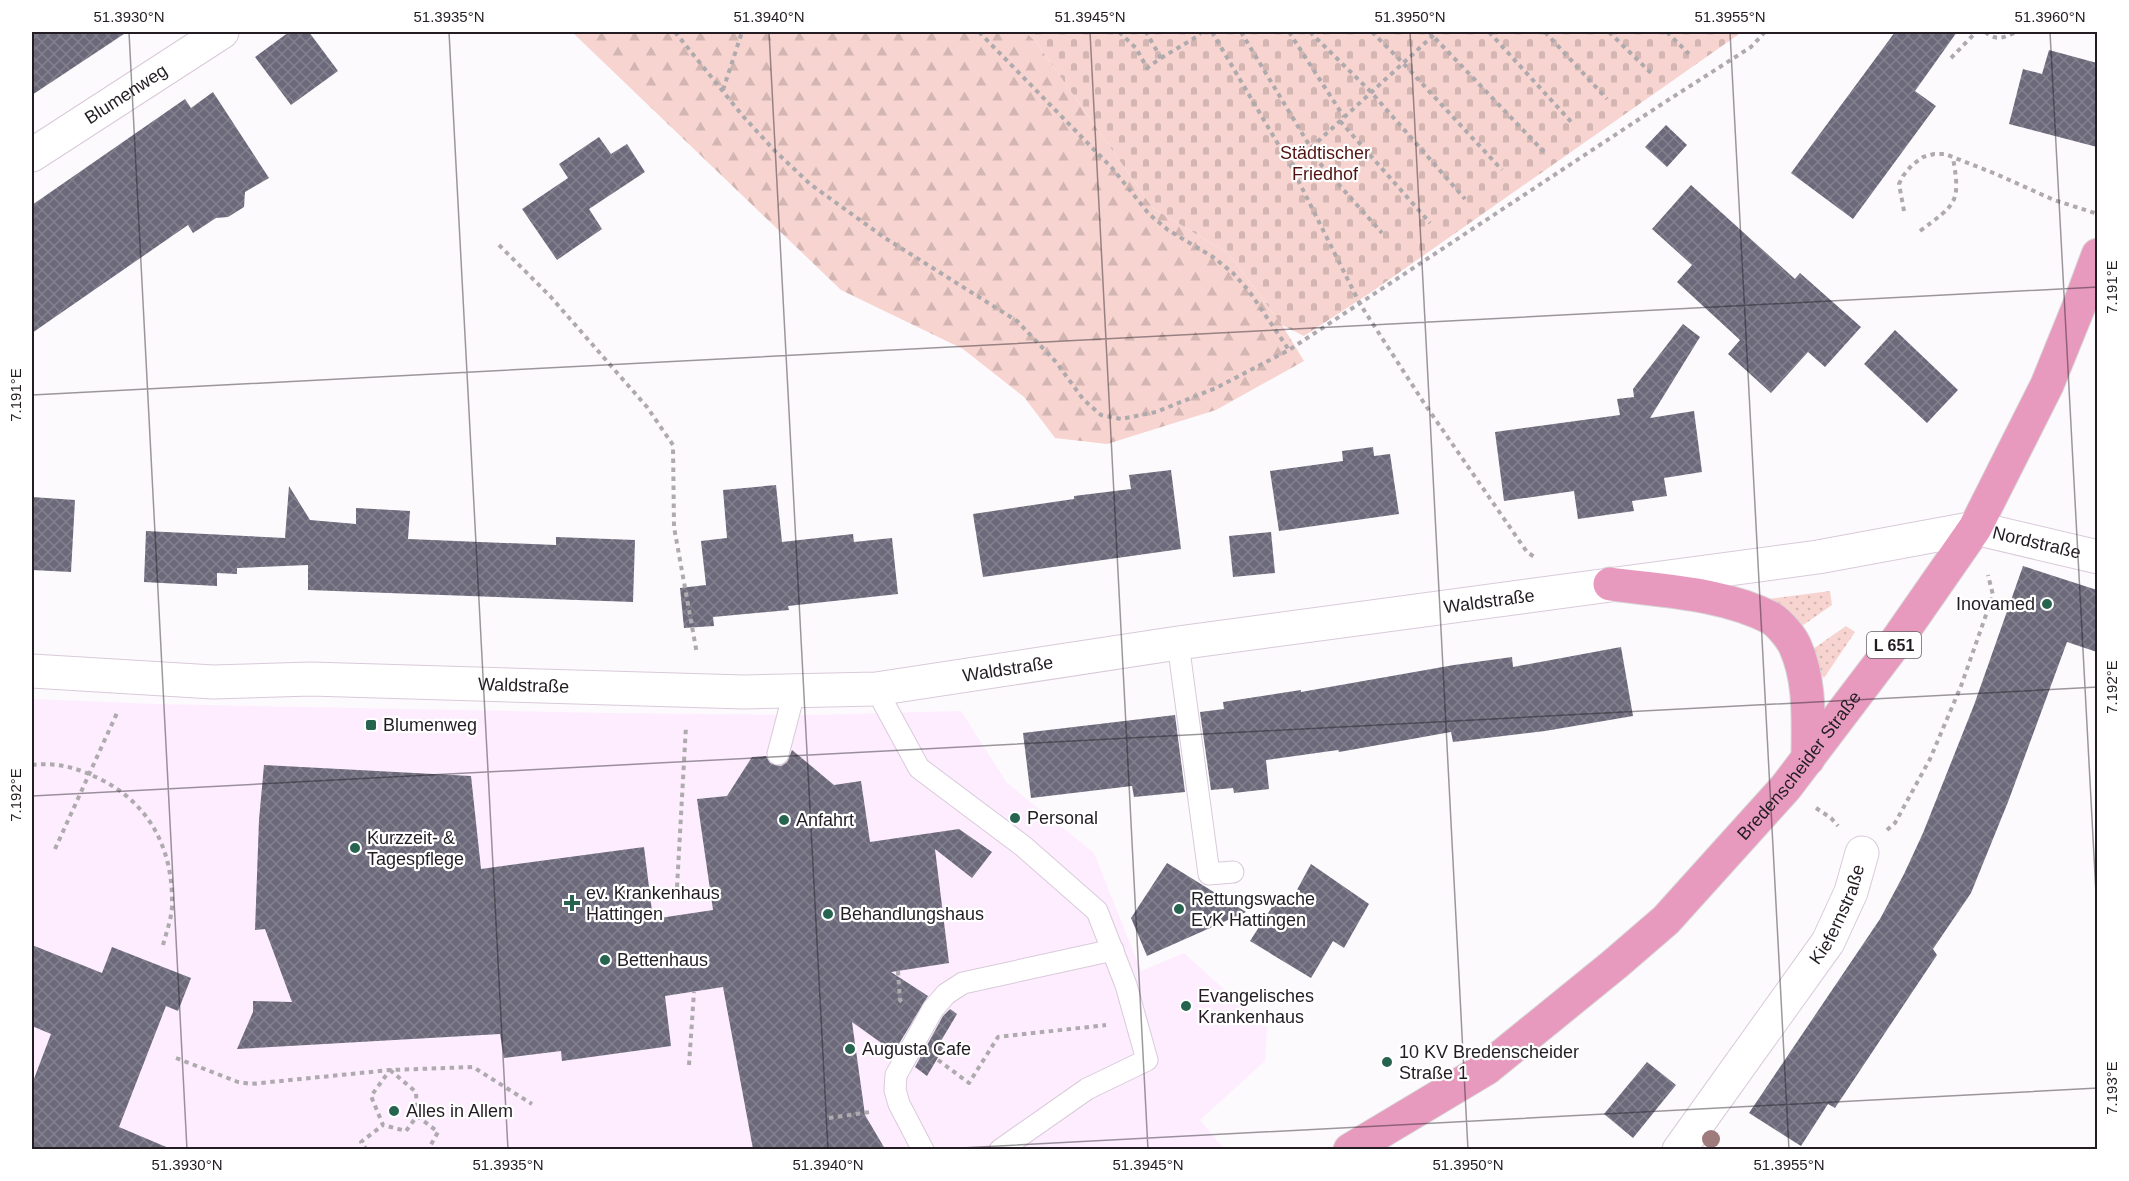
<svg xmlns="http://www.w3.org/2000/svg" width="2129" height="1181" viewBox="0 0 2129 1181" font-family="Arial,sans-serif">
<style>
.built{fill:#fdedff}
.green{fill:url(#green-dots)}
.forest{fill:url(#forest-firs)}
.cemetery{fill:url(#cemetery-stones)}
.building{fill:url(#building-cross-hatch)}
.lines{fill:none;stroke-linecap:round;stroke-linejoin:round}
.service-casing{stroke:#d9cada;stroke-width:23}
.minor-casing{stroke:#d9cada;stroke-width:35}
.primary-casing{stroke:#d7d6d7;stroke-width:35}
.path{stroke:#aeaaae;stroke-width:4;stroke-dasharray:4.5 4.5;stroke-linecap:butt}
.service{stroke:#fff;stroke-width:21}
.minor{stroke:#fff;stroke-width:33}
.primary{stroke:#e89abe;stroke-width:33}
.tree{fill:#9f7b7c}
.ticks{fill:none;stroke:#231d23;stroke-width:1.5;stroke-opacity:0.45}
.poi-dot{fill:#27644f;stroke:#fff;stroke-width:2}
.labels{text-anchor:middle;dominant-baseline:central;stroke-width:4.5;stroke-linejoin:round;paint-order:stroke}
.shield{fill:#fff;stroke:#656165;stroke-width:1.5}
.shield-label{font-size:16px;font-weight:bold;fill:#231d23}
.street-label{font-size:18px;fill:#231d23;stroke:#fff}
.park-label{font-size:18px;fill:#521312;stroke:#fff}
.poi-label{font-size:18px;fill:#231d23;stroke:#fff;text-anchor:start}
.neatline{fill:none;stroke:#231d23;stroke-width:2}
.ticks-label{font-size:15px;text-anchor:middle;fill:#231d23}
</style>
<defs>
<pattern id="green-dots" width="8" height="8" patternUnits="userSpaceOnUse" patternTransform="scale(1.5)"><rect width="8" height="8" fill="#f7d4d0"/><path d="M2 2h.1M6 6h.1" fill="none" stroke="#d3b6b2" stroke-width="1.8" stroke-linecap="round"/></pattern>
<pattern id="forest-firs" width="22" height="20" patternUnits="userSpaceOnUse" patternTransform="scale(1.5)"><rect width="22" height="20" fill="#f7d4d0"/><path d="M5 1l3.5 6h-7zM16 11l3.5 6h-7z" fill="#d3b6b2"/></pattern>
<pattern id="cemetery-stones" width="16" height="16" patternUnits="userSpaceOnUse" patternTransform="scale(1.5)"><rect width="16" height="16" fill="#f7d4d0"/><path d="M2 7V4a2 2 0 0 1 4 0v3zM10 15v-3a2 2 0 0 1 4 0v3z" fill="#d3b6b2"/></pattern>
<pattern id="building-cross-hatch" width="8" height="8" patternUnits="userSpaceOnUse" patternTransform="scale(1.5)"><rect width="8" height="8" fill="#6b697a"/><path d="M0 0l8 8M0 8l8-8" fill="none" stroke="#84828e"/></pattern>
</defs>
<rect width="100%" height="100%" fill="#fdfafd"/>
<path class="built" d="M 32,699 L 156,704 L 606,713 L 807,715 L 961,711 L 1007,783 L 1094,853 L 1141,971 L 1184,953 L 1267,1028 L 1265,1061 L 1200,1120 L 1224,1149 L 32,1150 Z"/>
<g class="green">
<path d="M 1830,591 L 1832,605 L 1799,628 L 1768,599 Z"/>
<path d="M 1846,626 L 1855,632 L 1824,678 L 1820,674 L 1813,649 Z"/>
</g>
<path class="forest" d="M 572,32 L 1026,32 L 1036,42 L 1153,208 L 1229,254 L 1282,325 L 1304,361 L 1216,410 L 1107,444 L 1055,438 L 1024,397 L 963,349 L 841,290 Z"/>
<path class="cemetery" d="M 1026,32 L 1742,32 L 1370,293 L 1304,336 L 1282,325 L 1229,254 L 1153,208 L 1036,42 Z"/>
<g class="building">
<path d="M 32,32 L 127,32 L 32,95 Z"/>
<path d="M 289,32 L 309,32 L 338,71 L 291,105 L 255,57 Z"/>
<path d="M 1895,32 L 1957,32 L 1915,91 L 1936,106 L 1853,219 L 1791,173 Z"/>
<path d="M 2049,50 L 2097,63 L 2097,147 L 2009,124 L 2023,69 L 2042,74 Z"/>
<path d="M 213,92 L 269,178 L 245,192 L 244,207 L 228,217 L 216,218 L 193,233 L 188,225 L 32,333 L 32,205 L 185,99 L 191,108 Z"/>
<path d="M 1666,125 L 1687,145 L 1667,167 L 1645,147 Z"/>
<path d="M 599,137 L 611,154 L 627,144 L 645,172 L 589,209 L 602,229 L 557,260 L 522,209 L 568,178 L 559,164 Z"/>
<path d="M 1691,185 L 1795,279 L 1800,273 L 1861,327 L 1825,367 L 1808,352 L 1771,393 L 1728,354 L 1740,340 L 1677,282 L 1692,265 L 1652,229 Z"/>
<path d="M 1683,324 L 1700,337 L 1650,418 L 1694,411 L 1702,472 L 1664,478 L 1667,496 L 1632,501 L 1634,511 L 1578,519 L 1574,491 L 1504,501 L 1495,432 L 1620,415 L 1617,399 L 1634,397 L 1633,389 Z"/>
<path d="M 1895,330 L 1958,390 L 1927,423 L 1864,364 Z"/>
<path d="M 1373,447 L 1374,456 L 1390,454 L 1399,514 L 1279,531 L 1270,471 L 1343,461 L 1342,451 Z"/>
<path d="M 1171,470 L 1181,549 L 983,577 L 973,514 L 1074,499 L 1074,496 L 1131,489 L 1129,475 Z"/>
<path d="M 776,485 L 782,542 L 853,534 L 854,542 L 892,538 L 898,594 L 788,606 L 789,610 L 713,617 L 714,626 L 684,628 L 680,588 L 706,585 L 701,541 L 727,538 L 723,490 Z"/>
<path d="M 289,486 L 310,520 L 356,524 L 356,508 L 410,511 L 408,539 L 556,545 L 556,537 L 635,540 L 633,602 L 308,590 L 308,565 L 237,568 L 237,574 L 217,573 L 217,586 L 144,582 L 146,531 L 285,538 Z"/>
<path d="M 32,497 L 75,500 L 71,572 L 32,570 Z"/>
<path d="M 1271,532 L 1275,573 L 1233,577 L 1229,536 Z"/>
<path d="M 2023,566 L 2097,590 L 2097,652 L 2067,642 L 2008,802 L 1971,893 L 1933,949 L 1937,955 L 1835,1108 L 1828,1104 L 1801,1146 L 1749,1113 L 1880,919 L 1904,874 L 1923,833 L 1974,705 Z"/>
<path d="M 1621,647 L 1633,716 L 1545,731 L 1453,742 L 1451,732 L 1339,752 L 1338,750 L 1266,760 L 1269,789 L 1234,793 L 1233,788 L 1211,790 L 1200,712 L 1224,709 L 1223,702 L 1301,690 L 1301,692 L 1454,665 L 1512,657 L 1513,667 Z"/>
<path d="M 1175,715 L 1185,792 L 1134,797 L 1132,786 L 1031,798 L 1023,733 Z"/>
<path d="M 792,750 L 834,785 L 861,781 L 870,842 L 959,829 L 992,852 L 972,878 L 935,849 L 949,963 L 891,972 L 928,996 L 894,1052 L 852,1022 L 865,1115 L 885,1149 L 753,1149 L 723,987 L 665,996 L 671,1046 L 562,1061 L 561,1051 L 504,1058 L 500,1034 L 237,1049 L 253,1012 L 253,1001 L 292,1002 L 265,929 L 255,930 L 259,820 L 264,765 L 471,776 L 481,869 L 644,847 L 653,919 L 713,910 L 697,799 L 727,796 L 752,757 L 766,756 L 770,763 L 781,766 L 787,762 Z"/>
<path d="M 1167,863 L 1246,912 L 1147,956 L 1131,918 Z"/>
<path d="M 1311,864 L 1369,904 L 1344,948 L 1333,941 L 1311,978 L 1250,941 L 1281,893 L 1292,899 Z"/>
<path d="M 32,945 L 102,973 L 112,947 L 191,978 L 178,1011 L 166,1006 L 119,1127 L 171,1149 L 32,1149 L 32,1084 L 51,1034 L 32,1026 Z"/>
<path d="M 950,1009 L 957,1014 L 941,1041 L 946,1044 L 927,1076 L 915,1067 L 943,1016 Z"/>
<path d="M 1647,1062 L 1676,1085 L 1633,1138 L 1604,1114 Z"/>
</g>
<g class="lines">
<g class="service-casing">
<g id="service">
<path d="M 1178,643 L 1209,874 L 1233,872"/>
<path d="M 876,689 L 919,768 L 1023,846 L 1097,911 L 1126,985 L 1147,1060 L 1087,1089 L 1000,1150"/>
<path d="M 778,754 L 795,689"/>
<path d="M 923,1150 L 899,1104 L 895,1090 L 896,1075 L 933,1009 L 946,994 L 963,983 L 1113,950"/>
</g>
</g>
<g class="minor-casing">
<g id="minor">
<path id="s1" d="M 32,155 L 222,32"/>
<path id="s2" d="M 32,671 L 213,682 L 311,679 L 744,692 L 876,689 L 1178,643 L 1818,557 L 1975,528 L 2098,557"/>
<path id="s3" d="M 1679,1150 L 1828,942 L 1851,892 L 1862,853"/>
</g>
</g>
<g class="primary-casing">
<g id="primary">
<path d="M 1610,584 C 1663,591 1722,593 1771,618 C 1779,623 1791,637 1795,646 C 1811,681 1808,721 1808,759"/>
<path id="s4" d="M 1350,1150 L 1487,1068 L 1615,964 L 1666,920 L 1786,787 L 1893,646 L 1975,528 L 2047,385 L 2079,306 L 2098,255"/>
</g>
</g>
<g class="path">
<path d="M 675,32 L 742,115 L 774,150 L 810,184 L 885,238 L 1017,321 L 1056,362 L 1083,399 L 1093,408 L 1101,415 L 1121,419 L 1156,412 L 1216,388 L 1289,350 L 1662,104 L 1751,47 L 1765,32"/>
<path d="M 979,32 L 1112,168 L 1149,214 L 1168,230 L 1213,257 L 1233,273 L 1249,291 L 1289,350"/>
<path d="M 1119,32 L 1136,48 L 1147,68 L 1161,58 L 1146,32"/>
<path d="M 1212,32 L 1291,166 L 1360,304 L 1424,403 L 1527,552 L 1536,558"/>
<path d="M 1241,32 L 1311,148"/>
<path d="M 1289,32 L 1344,117"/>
<path d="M 1310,32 L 1371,92 L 1465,199"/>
<path d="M 1372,32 L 1403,63 L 1502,170"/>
<path d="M 1429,32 L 1544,152"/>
<path d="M 1489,32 L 1574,125"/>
<path d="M 1545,32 L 1607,99"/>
<path d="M 1609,32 L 1652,74"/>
<path d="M 1667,32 L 1689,54"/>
<path d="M 1985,32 C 1998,42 2003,37 2017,32"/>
<path d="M 1161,58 L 1198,36 L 1201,32"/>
<path d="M 1951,58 L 1976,32"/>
<path d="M 723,90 L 742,32"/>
<path d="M 1340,121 L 1430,223"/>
<path d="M 1308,150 L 1382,233"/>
<path d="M 1291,166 L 1437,32"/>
<path d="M 1904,211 L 1899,184 L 1903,176 L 1912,165 L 1923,157 L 1934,154 L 1945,154 L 1996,174 L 2054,200 L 2098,214"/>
<path d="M 1920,231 C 1956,204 1961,203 1953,158"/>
<path d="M 499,245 L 550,296 L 647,407 L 673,445 L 674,527 L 697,654"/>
<path d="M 32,765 C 58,762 78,768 102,780 C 149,804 172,848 172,900 C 173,915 167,930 163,945"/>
<path d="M 1816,808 L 1831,818 L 1838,826"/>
<path d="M 1887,830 L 1895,823 L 1930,759 L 1961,686 L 1993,595 L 1988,575"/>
<path d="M 55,849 L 117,713"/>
<path d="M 677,887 L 686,726"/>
<path d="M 898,971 L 900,1000 L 902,1002"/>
<path d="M 176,1058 L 238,1082 L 251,1084 L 390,1070 L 473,1067 L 532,1104"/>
<path d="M 938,1060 L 969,1083 L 998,1037 L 1106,1025"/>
<path d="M 689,1065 L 694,992"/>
<path d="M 390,1070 L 416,1092 L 417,1116 L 406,1131 L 383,1125 L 371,1096 Z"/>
<path d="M 417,1116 L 438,1132 L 428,1150"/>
<path d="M 829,1118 L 870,1112"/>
<path d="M 367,1150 L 361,1142 L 383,1125"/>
</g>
<use href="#service" class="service"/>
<use href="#minor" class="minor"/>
<use href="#primary" class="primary"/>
</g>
<circle class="tree" cx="1711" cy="1139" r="9"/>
<path class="ticks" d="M 129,32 L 187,1150M 449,32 L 508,1150M 769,32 L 828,1150M 1090,32 L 1148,1150M 1410,32 L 1468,1150M 1730,32 L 1789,1150M 2050,32 L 2098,931M 32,395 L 2098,287M 32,796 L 2098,687M 923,1150 L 2098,1088"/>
<g class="poi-dot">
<circle cx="2047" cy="604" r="6"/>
<rect x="365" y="719" width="12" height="12" rx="3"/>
<circle cx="1015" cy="818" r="6"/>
<circle cx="784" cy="820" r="6"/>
<circle cx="355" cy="848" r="6"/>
<path d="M569 894h6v6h6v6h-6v6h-6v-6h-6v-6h6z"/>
<circle cx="1179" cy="909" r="6"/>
<circle cx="828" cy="914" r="6"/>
<circle cx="605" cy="960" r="6"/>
<circle cx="1186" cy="1006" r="6"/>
<circle cx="850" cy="1049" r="6"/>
<circle cx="1387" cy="1062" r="6"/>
<circle cx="394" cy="1111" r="6"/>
</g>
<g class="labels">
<rect class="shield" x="1867" y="632" width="54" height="26" rx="4.5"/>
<g class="shield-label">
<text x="1894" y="645">L 651</text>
</g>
<g class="street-label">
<text stroke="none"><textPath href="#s1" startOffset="112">Blumenweg</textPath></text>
<text stroke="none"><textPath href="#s2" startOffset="2019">Nordstraße</textPath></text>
<text stroke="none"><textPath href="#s2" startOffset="1464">Waldstraße</textPath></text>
<text stroke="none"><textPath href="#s2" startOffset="978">Waldstraße</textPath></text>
<text stroke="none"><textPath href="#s2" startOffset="492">Waldstraße</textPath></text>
<text stroke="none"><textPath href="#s4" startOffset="596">Bredenscheider Straße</textPath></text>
<text stroke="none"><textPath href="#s3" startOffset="285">Kiefernstraße</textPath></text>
</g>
<g class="park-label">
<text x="1325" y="153">Städtischer<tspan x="1325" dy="21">Friedhof</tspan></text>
</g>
<g class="poi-label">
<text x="2035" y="604" text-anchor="end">Inovamed</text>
<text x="383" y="725">Blumenweg</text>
<text x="1027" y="818">Personal</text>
<text x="796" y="820">Anfahrt</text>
<text x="367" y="838">Kurzzeit- &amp;<tspan x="367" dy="21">Tagespflege</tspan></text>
<text x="586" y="893">ev. Krankenhaus<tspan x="586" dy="21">Hattingen</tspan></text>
<text x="1191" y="899">Rettungswache<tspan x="1191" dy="21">EvK Hattingen</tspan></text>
<text x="840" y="914">Behandlungshaus</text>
<text x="617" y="960">Bettenhaus</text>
<text x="1198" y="996">Evangelisches<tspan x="1198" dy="21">Krankenhaus</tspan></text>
<text x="862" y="1049">Augusta Cafe</text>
<text x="1399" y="1052">10 KV Bredenscheider<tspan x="1399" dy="21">Straße 1</tspan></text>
<text x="406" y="1111">Alles in Allem</text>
</g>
</g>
<rect width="2129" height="1181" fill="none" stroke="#ffffff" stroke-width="66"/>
<rect x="33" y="33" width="2063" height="1115" class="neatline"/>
<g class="ticks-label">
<text x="129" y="22">51.3930°N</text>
<text x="449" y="22">51.3935°N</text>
<text x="769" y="22">51.3940°N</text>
<text x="1090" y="22">51.3945°N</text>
<text x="1410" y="22">51.3950°N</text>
<text x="1730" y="22">51.3955°N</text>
<text x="2050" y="22">51.3960°N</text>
<text transform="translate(2112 287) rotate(-90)" y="5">7.191°E</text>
<text transform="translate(16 395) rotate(-90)" y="5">7.191°E</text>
<text transform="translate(2112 687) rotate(-90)" y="5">7.192°E</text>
<text transform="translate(16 795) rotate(-90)" y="5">7.192°E</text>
<text transform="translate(2112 1088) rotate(-90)" y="5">7.193°E</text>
<text x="187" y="1170">51.3930°N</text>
<text x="508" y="1170">51.3935°N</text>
<text x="828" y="1170">51.3940°N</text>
<text x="1148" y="1170">51.3945°N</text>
<text x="1468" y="1170">51.3950°N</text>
<text x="1789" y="1170">51.3955°N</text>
</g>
</svg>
